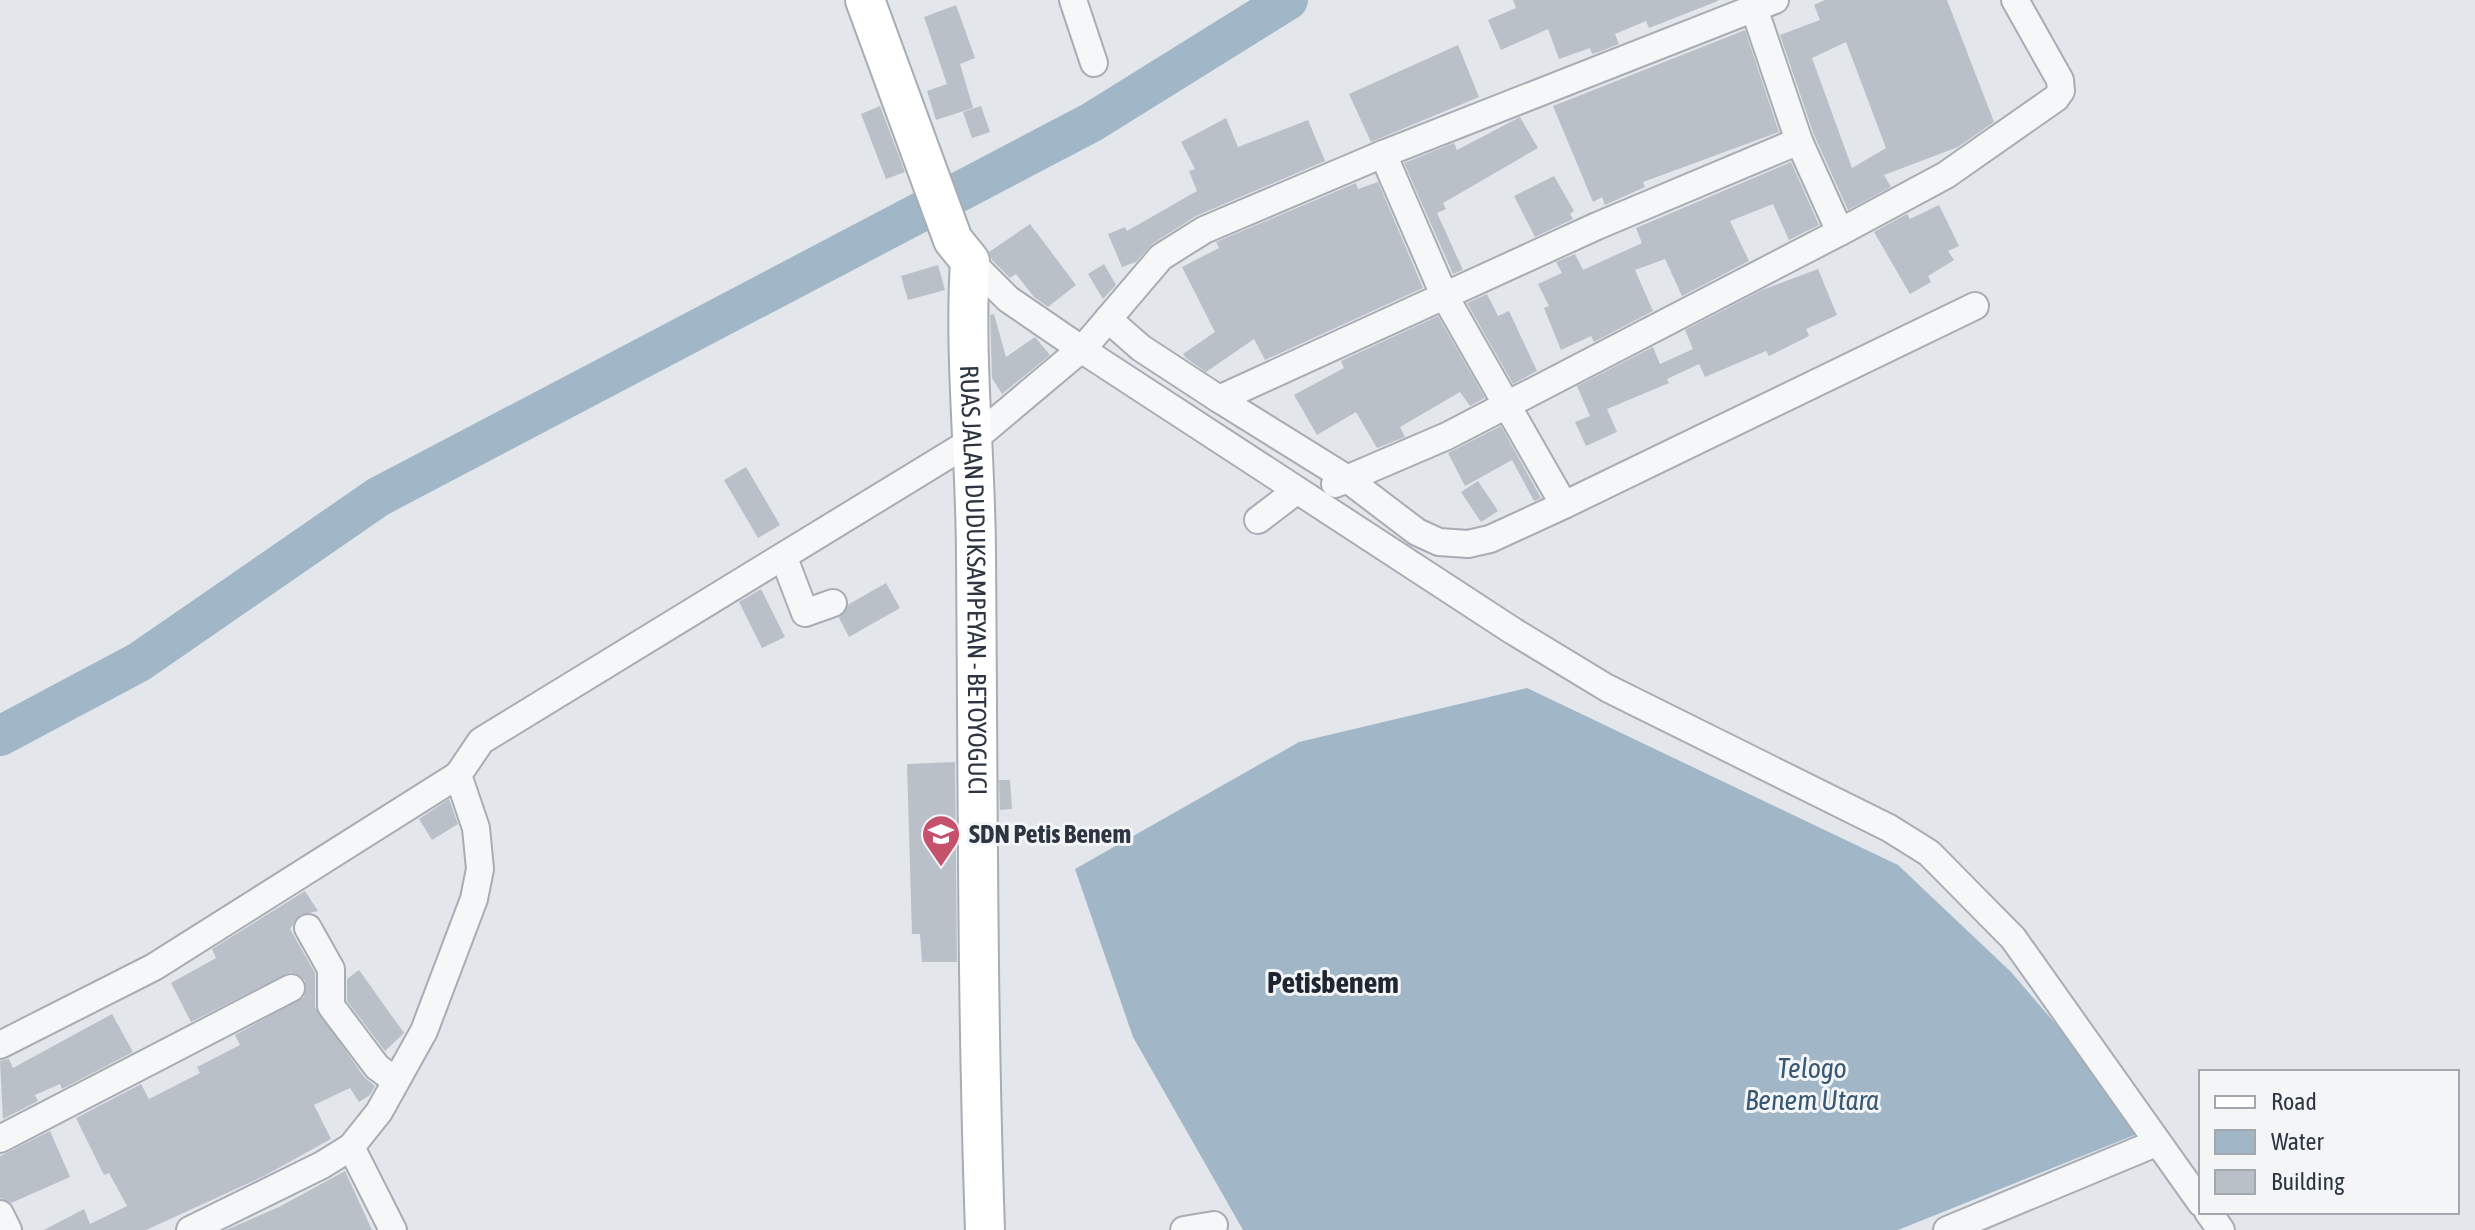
<svg xmlns="http://www.w3.org/2000/svg" width="2475" height="1230" viewBox="0 0 2475 1230" font-family="'Asap Condensed',sans-serif">
<style>
.water{fill:#a1b7c7}
.lines{fill:none;stroke-linecap:round;stroke-linejoin:round}
.river{stroke:#a1b7c7;stroke-width:40}
.building{fill:#bac0c7;fill-rule:evenodd}
.minor-casing{stroke:#a8adb4;stroke-width:30}
.secondary-casing{stroke:#a8adb4;stroke-width:42}
.minor{stroke:#f5f7f9;stroke-width:26}
.secondary{stroke:#fff;stroke-width:38}
.labels{text-anchor:middle;dominant-baseline:central;stroke-width:6;stroke-linejoin:round;paint-order:stroke}
.street-label{font-size:26px;fill:#2c3541;stroke:#f3f5f7}
.poi-label{font-size:26px;font-weight:bold;fill:#2c3541;stroke:#f3f5f7;text-anchor:start}
.water-label{font-size:28px;font-style:italic;fill:#385773;stroke:#f3f5f7}
.quarter-label{font-size:30px;font-weight:bold;fill:#1e2632;stroke:#f3f5f7}
</style>
<rect width="100%" height="100%" fill="#e3e6ea"/>
<path class="water" d="M 1527,688 L 1898,865 L 2011,972 L 2147,1130 L 1898,1230 L 1243,1230 L 1133,1037 L 1075,869 L 1299,742 Z"/>
<g class="lines">
<path class="river" d="M 0,736 L 139,662 L 378,497 L 1092,122 L 1288,0"/>
</g>
<g class="building">
<path d="M 1513,0 L 1718,0 L 1718,1 L 1649,28 L 1646,21 L 1615,34 L 1619,44 L 1599,52 L 1592,54 L 1590,48 L 1559,59 L 1548,29 L 1501,50 L 1488,20 L 1516,8 Z"/>
<path d="M 1825,0 L 1947,0 L 1994,122 L 1958,147 L 1884,175 L 1891,187 L 1848,210 L 1814,135 L 1780,35 L 1820,20 L 1814,5 ZM 1846,42 L 1886,148 L 1852,168 L 1812,58 Z"/>
<path d="M 956,5 L 975,58 L 960,64 L 973,108 L 936,120 L 927,91 L 947,84 L 924,17 Z"/>
<path d="M 1745,30 L 1779,132 L 1643,182 L 1645,187 L 1605,205 L 1602,197 L 1593,202 L 1553,106 Z"/>
<path d="M 1458,45 L 1479,97 L 1371,142 L 1349,94 Z"/>
<path d="M 880,106 L 905,172 L 886,179 L 861,114 Z"/>
<path d="M 981,106 L 990,132 L 972,138 L 963,112 Z"/>
<path d="M 1520,117 L 1538,148 L 1443,203 L 1446,209 L 1437,213 L 1463,270 L 1453,274 L 1404,163 L 1454,143 L 1457,150 Z"/>
<path d="M 1226,118 L 1238,147 L 1308,120 L 1325,161 L 1196,216 L 1152,244 L 1136,262 L 1122,267 L 1108,234 L 1125,227 L 1127,231 L 1197,191 L 1189,171 L 1195,169 L 1181,142 Z"/>
<path d="M 1791,162 L 1819,225 L 1789,240 L 1773,204 L 1730,221 L 1749,261 L 1682,296 L 1665,259 L 1635,270 L 1653,311 L 1594,342 L 1591,336 L 1561,350 L 1544,308 L 1549,306 L 1538,284 L 1562,273 L 1556,262 L 1575,254 L 1583,270 L 1642,243 L 1636,228 Z"/>
<path d="M 1554,176 L 1574,211 L 1570,214 L 1573,219 L 1535,237 L 1514,196 Z"/>
<path d="M 1378,182 L 1423,288 L 1265,360 L 1254,339 L 1206,372 L 1186,358 L 1183,354 L 1215,332 L 1182,267 L 1219,248 L 1216,242 L 1356,183 L 1358,189 Z"/>
<path d="M 1939,205 L 1959,246 L 1948,251 L 1954,260 L 1928,276 L 1931,282 L 1910,294 L 1874,232 L 1907,214 L 1910,219 Z"/>
<path d="M 1030,224 L 1076,285 L 1048,307 L 1034,297 L 1016,274 L 1010,278 L 992,260 L 989,252 Z"/>
<path d="M 1104,264 L 1116,285 L 1103,299 L 1088,274 Z"/>
<path d="M 938,265 L 945,290 L 908,300 L 901,276 Z"/>
<path d="M 1818,269 L 1837,315 L 1806,329 L 1809,336 L 1769,356 L 1766,351 L 1705,377 L 1699,364 L 1667,379 L 1669,383 L 1607,409 L 1617,432 L 1586,446 L 1575,422 L 1590,416 L 1577,386 L 1653,347 L 1660,364 L 1693,349 L 1685,330 L 1762,290 Z"/>
<path d="M 1487,294 L 1498,316 L 1509,311 L 1537,371 L 1513,384 L 1467,303 Z"/>
<path d="M 994,314 L 1006,357 L 1035,337 L 1050,355 L 1002,394 L 992,378 L 990,315 Z"/>
<path d="M 1438,316 L 1485,398 L 1470,406 L 1460,392 L 1400,427 L 1405,437 L 1377,448 L 1356,412 L 1317,435 L 1294,395 L 1344,368 L 1341,361 Z"/>
<path d="M 1501,426 L 1541,498 L 1534,501 L 1512,460 L 1465,486 L 1448,453 Z"/>
<path d="M 746,467 L 780,525 L 758,538 L 724,480 Z"/>
<path d="M 1478,481 L 1498,511 L 1481,522 L 1461,492 Z"/>
<path d="M 886,583 L 900,608 L 849,637 L 839,618 L 849,604 Z"/>
<path d="M 761,589 L 785,637 L 762,648 L 739,602 Z"/>
<path d="M 955,762 L 957,962 L 922,962 L 920,934 L 912,934 L 907,764 Z"/>
<path d="M 999,780 L 1010,780 L 1012,809 L 1000,810 Z"/>
<path d="M 449,799 L 458,824 L 432,840 L 419,819 Z"/>
<path d="M 305,891 L 318,911 L 300,915 L 290,929 L 315,973 L 315,1007 L 364,1077 L 375,1086 L 370,1095 L 359,1102 L 350,1088 L 314,1105 L 331,1139 L 264,1176 L 146,1230 L 44,1230 L 84,1209 L 90,1224 L 127,1206 L 109,1173 L 104,1175 L 76,1118 L 141,1084 L 149,1099 L 200,1073 L 197,1067 L 240,1045 L 235,1035 L 304,997 L 305,980 L 291,972 L 191,1022 L 171,983 L 216,958 L 212,949 Z"/>
<path d="M 359,970 L 404,1033 L 385,1051 L 347,1001 L 347,979 Z"/>
<path d="M 112,1014 L 133,1052 L 62,1089 L 60,1084 L 35,1095 L 38,1101 L 3,1119 L 0,1061 L 9,1059 L 13,1068 Z"/>
<path d="M 50,1131 L 70,1177 L 11,1203 L 0,1198 L 0,1156 Z"/>
<path d="M 345,1171 L 372,1230 L 226,1230 L 279,1207 Z"/>
</g>
<g class="lines">
<g class="minor-casing">
<g id="minor">
<path d="M 1073,0 L 1094,63"/>
<path d="M 1383,154 L 1444,295 L 1564,505"/>
<path d="M 1840,232 L 1946,175 L 2056,98 L 2061,91 L 2060,80 L 2015,0"/>
<path d="M 970,261 L 1008,299 L 1081,349 L 1513,631 L 1607,688 L 1889,828 L 1929,853 L 2013,938 L 2201,1203"/>
<path d="M 1108,319 L 1141,348 L 1219,399 L 1597,226 L 1799,141"/>
<path d="M 1219,399 L 1346,478 L 1417,532 L 1439,542 L 1468,544 L 1490,539 L 1564,505 L 1975,306"/>
<path d="M 1335,484 L 1447,436 L 1840,232 L 1799,141 L 1754,8"/>
<path d="M 1258,520 L 1296,491"/>
<path d="M 784,558 L 805,613 L 833,603"/>
<path d="M 308,928 L 331,969 L 331,1006 L 377,1067 L 396,1081"/>
<path d="M 0,1045 L 154,967 L 458,775"/>
<path d="M 0,1139 L 291,988"/>
<path d="M 351,1147 L 393,1230"/>
<path d="M 2208,1212 L 2221,1230"/>
<path d="M 0,1214 L 8,1230"/>
<path d="M 190,1230 L 322,1165 L 351,1147 L 379,1112 L 424,1031 L 474,899 L 480,869 L 476,828 L 458,775 L 481,741 L 973,440 L 1086,345 L 1161,257 L 1204,230 L 1383,154 L 1775,0"/>
<path d="M 1184,1230 L 1214,1225"/>
<path d="M 1947,1230 L 2156,1143"/>
</g>
</g>
<g class="secondary-casing">
<g id="secondary">
<path id="s1" d="M 865,0 L 953,240 L 970,261 C 964,360 976,459 976,558 C 978,782 977,1006 985,1230"/>
</g>
</g>
<use href="#minor" class="minor"/>
<use href="#secondary" class="secondary"/>
</g>
<defs>
<g id="school-pin" transform="scale(2)"><path d="M0 17L-7.5 6A9.5 9.5 0 1 1 7.5 6Z" fill="#c6516d" stroke="#f3f5f7"/><path d="M0-5L7-2L0 1L-7-2ZM-4 1L0 2.5L4 1V4Q0 6-4 4Z" fill="#fff"/></g>
</defs>
<g fill-rule="evenodd">
<use href="#school-pin" x="941" y="834"/>
</g>
<g class="labels">
<g class="street-label">
<text stroke="none"><textPath href="#s1" startOffset="602">RUAS JALAN DUDUKSAMPEYAN - BETOYOGUCI</textPath></text>
</g>
<g class="poi-label">
<text x="969" y="834">SDN Petis Benem</text>
</g>
<g class="water-label">
<text x="1812" y="1068">Telogo<tspan x="1812" dy="32">Benem Utara</tspan></text>
</g>
<g class="quarter-label">
<text x="1333" y="982">Petisbenem</text>
</g>
</g>
<rect x="2199" y="1070" width="260" height="144" fill="#f3f5f7" stroke="#a3a8ae" stroke-width="2"/>
<rect x="2215" y="1096" width="40" height="12" fill="#ffffff" stroke="#a3a8ae" stroke-width="2"/>
<text x="2271" y="1110" font-size="24" fill="#2c3541">Road</text>
<rect x="2215" y="1130" width="40" height="24" fill="#a1b7c7" stroke="#a3a8ae" stroke-width="2"/>
<text x="2271" y="1150" font-size="24" fill="#2c3541">Water</text>
<rect x="2215" y="1170" width="40" height="24" fill="#bac0c7" stroke="#a3a8ae" stroke-width="2"/>
<text x="2271" y="1190" font-size="24" fill="#2c3541">Building</text>
</svg>
